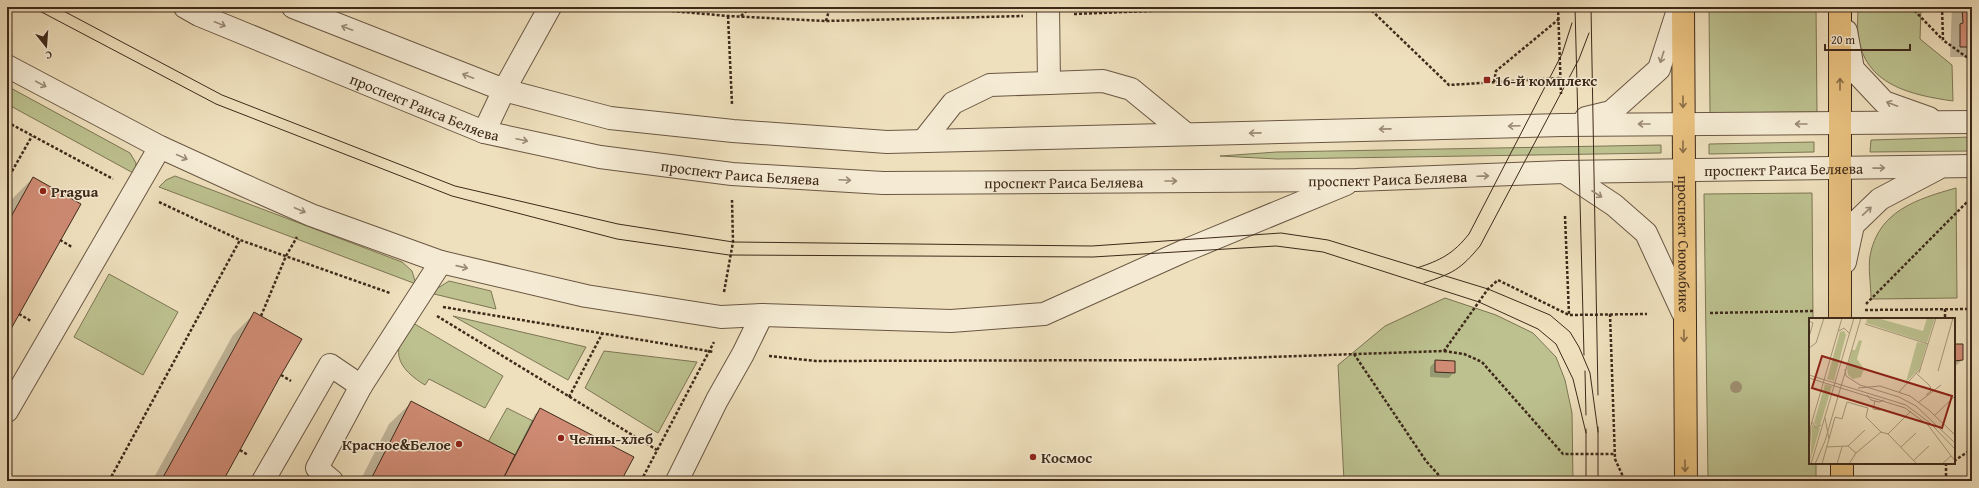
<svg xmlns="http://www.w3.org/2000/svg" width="1979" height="488" viewBox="0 0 1979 488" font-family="'Gentium Book Plus',serif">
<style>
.green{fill:#bcc18f;stroke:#7d7554}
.shadow{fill:#0003}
.building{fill:#cf8b74;stroke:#3e291a}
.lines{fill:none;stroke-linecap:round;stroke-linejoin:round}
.minor-casing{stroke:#6a5743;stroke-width:24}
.major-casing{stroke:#3e291a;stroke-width:24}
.path{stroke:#3e291a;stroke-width:2.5;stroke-dasharray:3 2;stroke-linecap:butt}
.minor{stroke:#f5ebd4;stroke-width:22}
.major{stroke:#e8c07e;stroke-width:22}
.tram{stroke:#3e291a;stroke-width:1}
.tree{fill:#9f9073}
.oneway{stroke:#9a8a77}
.oneway2{stroke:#8a6d47}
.poi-dot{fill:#8f2418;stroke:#f5ebd4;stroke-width:1.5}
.labels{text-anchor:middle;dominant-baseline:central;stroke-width:3;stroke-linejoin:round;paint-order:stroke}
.poi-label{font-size:15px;font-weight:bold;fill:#3e291a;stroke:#f5ebd4;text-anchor:start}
.street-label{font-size:15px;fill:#3e291a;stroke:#f5ebd4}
.inset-road{fill:none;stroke:#a8977c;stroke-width:1}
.view{fill:#8f2418;fill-opacity:0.15;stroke:#8f2418;stroke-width:2}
.inset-edge{fill:none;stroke:#3e291a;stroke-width:2}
</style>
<rect width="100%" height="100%" fill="#efe0bd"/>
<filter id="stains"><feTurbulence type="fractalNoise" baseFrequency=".005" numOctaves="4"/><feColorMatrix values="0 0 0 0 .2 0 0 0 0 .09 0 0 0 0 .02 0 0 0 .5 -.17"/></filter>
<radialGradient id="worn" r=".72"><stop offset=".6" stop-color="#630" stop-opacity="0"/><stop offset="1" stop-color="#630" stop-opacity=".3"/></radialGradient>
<g class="green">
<path d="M 1709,7 L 1816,7 L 1817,112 L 1710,113 Z"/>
<path d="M 1858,7 L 1921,7 L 1920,39 L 1952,65 L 1953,101 C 1911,95 1864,85 1858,35 C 1857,26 1858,16 1858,7 Z"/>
<path d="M 7,86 L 130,153 L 136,163 L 135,174 L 7,104 Z"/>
<path d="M 1972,137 L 1972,151 L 1870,152 L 1871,140 Z"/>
<path d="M 1814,142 L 1814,152 L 1709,154 L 1709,144 Z"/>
<path d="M 1661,145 L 1661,153 L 1277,159 L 1220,156 L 1277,152 Z"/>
<path d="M 175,176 L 402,262 L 412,271 L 416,284 L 159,187 L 166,180 Z"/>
<path d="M 1956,188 L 1957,298 L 1871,299 C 1871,285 1868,269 1870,256 C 1878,211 1917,199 1956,188 Z"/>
<path d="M 1812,193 L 1813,319 L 1810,319 L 1810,463 L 1816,463 L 1816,481 L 1708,481 L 1704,194 Z"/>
<path d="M 109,274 L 178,312 L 143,375 L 74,337 Z"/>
<path d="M 449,281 L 491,291 L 496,309 L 430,293 Z"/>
<path d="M 1445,298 L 1496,315 L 1533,333 L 1556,357 L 1565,380 L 1572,413 L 1573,481 L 1344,481 L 1338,365 L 1385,326 Z"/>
<path d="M 453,316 L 586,347 L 568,380 Z"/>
<path d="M 413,323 L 503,376 L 485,408 L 429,379 L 425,385 C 410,376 392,361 401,342 C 404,335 409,329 413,323 Z"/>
<path d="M 604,351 L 697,362 L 658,433 L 585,388 Z"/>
<path d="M 507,408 L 533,421 L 515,455 L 488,442 Z"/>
</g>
<g class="shadow">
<path d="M 1952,7 L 1972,7 L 1972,55 L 1971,57 L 1950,57 Z"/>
<path d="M 33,178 L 7,334 L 7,208 L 12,199 Z"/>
<path d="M 254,314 L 221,481 L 152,481 L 233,335 Z"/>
<path d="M 1954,345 L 1962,360 L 1957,365 L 1954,366 Z"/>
<path d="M 1436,361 L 1454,372 L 1449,378 L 1430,377 L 1430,367 Z"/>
<path d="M 411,403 L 514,456 L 535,414 L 541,409 L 620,481 L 360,481 L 389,424 Z"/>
</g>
<g class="building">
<path d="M 1962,7 L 1972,7 L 1972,47 L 1960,47 L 1960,24 L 1963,23 Z"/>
<path d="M 33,177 L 81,204 L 7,336 L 7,224 Z"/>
<path d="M 254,312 L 302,339 L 281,375 L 223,481 L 161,481 Z"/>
<path d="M 1954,344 L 1963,344 L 1963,360 L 1954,361 Z"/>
<path d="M 1435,360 L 1455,361 L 1455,373 L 1435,372 Z"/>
<path d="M 411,401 L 515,455 L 502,481 L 370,481 Z"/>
<path d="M 540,408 L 634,457 L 621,481 L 502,481 Z"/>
</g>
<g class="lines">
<g class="minor-casing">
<g id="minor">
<path id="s1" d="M 185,7 L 199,15 L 484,132 L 600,157 L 732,174 L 883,183 L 1356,180 L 1564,172 L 1972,166"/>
<path d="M 293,7 L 504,90 L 610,118 L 733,131 L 887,142 L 1562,125 L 1972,122"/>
<path d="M 1048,7 L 1049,83"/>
<path d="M 1846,31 L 1853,69 L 1884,102 L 1929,118"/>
<path d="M 7,66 L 160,147 L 241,184 L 311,215 L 441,262 L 586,296 L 721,317 L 762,315 L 951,321 L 1044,314 L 1184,251 L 1346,184"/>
<path d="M 1586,118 L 1611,112 L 1659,69 L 1679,7"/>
<path d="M 484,132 L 504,90 L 550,7"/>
<path d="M 923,141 L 953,103 L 990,85 L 1049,83 L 1103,81 L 1131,89 L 1186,134"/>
<path d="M 1564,172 L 1614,205 L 1646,233 L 1683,313"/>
<path d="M 1845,262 L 1853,225 L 1880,199 L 1937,169"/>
<path d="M 7,411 L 160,147"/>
<path d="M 263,481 L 330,365 L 361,386 L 441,262"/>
<path d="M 332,481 L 317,468 L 361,386"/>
<path d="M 677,481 L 717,400 L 743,354 L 762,315"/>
</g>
</g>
<g class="major-casing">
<g id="major">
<path id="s2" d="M 1683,7 L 1686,481"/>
<path d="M 1840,7 L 1840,319"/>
<path d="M 1842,463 L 1842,481"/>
</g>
</g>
<g class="path">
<path d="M 627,7 L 728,16 L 826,21 L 1023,16"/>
<path d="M 1368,7 L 1449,85 L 1560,78"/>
<path d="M 1558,7 L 1561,94"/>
<path d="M 1911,7 L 1943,40"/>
<path d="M 1942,7 L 1943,40 L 1972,61"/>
<path d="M 1074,14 L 1253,7"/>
<path d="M 728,16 L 732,104"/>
<path d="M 741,16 L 751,7"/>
<path d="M 826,21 L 830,7"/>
<path d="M 1970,61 L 1970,97"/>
<path d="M 1494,82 L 1496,71 L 1559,19"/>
<path d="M 7,122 L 113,179"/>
<path d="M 7,180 L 32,136"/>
<path d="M 1972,192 L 1972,204"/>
<path d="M 159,202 L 240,240 L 390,293"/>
<path d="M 1565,216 L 1569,315"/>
<path d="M 60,240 L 72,247"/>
<path d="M 724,292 L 733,242 L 732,200"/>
<path d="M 1866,304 L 1972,197"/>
<path d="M 443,307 L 714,352"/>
<path d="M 1945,309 L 1945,319"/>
<path d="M 1865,310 L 1972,309"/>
<path d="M 1710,313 L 1813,311"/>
<path d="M 19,314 L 31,321"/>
<path d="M 1610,314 L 1615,459 L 1625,481"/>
<path d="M 261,316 L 286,256 L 297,237"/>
<path d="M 437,316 L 657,450"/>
<path d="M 1444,351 L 1464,354 L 1482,362 L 1563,454 L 1615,454"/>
<path d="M 1354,354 L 1426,461 L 1444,481"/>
<path d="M 769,356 L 816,361 L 1183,360 L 1444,351 L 1488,289 L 1498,280 L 1569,315 L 1647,314"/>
<path d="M 281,375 L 291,381"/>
<path d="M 569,397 L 602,334"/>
<path d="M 240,450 L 248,455"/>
<path d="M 1954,461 L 1972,449"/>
<path d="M 1946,463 L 1946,481"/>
<path d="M 109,481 L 240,240"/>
<path d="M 641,481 L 714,342"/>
</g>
<use href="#minor" class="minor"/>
<use href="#major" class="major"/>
<g class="tram">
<path d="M 32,7 L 216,104 L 452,196 L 617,239 L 729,255 L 1093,257 L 1276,246 L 1323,252 L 1479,302 L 1538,329 L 1556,344 L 1573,379 L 1586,433"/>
<path d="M 56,7 L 222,95 L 455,186 L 618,224 L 733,242 L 1092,246 L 1281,233 L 1328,240 L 1488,289 L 1550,315 L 1570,332 L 1579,347 L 1590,373 L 1598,432"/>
<path d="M 1575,7 L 1584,355"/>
<path d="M 1591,7 L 1598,395"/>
<path d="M 1417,268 C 1441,260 1453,254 1469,234 L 1562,54 L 1572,23"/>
<path d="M 1424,283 C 1453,273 1460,270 1480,246 L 1579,59 L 1589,33"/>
<path d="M 1585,371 L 1586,415"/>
<path d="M 1598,427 L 1598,481"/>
<path d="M 1586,429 L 1586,481"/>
</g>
</g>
<circle class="tree" cx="1736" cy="387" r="6"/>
<defs><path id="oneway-shaft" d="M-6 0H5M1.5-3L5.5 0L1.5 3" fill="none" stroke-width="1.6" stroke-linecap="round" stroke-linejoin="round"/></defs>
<g class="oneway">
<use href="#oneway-shaft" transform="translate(220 24) rotate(22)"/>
<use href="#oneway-shaft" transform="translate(347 28) rotate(-159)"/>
<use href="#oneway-shaft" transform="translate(1662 57) rotate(108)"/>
<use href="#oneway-shaft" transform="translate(468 76) rotate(-159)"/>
<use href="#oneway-shaft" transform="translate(41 84) rotate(28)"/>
<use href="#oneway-shaft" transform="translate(1892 104) rotate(-159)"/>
<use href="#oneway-shaft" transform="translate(1644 124) rotate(180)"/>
<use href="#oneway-shaft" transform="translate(1801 124) rotate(180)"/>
<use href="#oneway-shaft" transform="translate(1514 126) rotate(178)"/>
<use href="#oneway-shaft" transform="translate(1385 129) rotate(179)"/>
<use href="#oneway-shaft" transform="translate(1255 133) rotate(179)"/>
<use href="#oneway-shaft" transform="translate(522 140) rotate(12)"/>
<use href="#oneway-shaft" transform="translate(182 157) rotate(25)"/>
<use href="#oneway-shaft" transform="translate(1879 168) rotate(-1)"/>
<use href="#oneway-shaft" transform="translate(1483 176) rotate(-2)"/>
<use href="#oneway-shaft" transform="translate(845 180) rotate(3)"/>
<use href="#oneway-shaft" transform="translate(1171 181)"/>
<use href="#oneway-shaft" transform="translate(1597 194) rotate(33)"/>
<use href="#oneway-shaft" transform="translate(300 210) rotate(23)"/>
<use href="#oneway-shaft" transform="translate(1867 211) rotate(-43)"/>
<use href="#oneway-shaft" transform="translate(462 267) rotate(13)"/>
</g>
<g class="oneway2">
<use href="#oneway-shaft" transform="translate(1840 84) rotate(-90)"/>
<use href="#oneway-shaft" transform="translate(1683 102) rotate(90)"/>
<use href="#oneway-shaft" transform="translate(1683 147) rotate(90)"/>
<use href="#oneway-shaft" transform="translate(1684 336) rotate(89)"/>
<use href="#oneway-shaft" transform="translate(1685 466) rotate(89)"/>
</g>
<g class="poi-dot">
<rect x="1483" y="76" width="8" height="8" rx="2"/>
<circle cx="43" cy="191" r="4"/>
<circle cx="561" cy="438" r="4"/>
<circle cx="459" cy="444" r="4"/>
<circle cx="1033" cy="457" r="4"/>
</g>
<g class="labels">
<g class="poi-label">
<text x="1495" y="80">16-й комплекс</text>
<text x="51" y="191">Pragua</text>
<text x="569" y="438">Челны-хлеб</text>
<text x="451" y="444" text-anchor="end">Красное&amp;Белое</text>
<text x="1041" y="457">Космос</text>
</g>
<g class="street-label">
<text stroke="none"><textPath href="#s1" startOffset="260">проспект Раиса Беляева</textPath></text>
<text stroke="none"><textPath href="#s1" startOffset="1628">проспект Раиса Беляева</textPath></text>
<text stroke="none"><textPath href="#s1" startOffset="584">проспект Раиса Беляева</textPath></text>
<text stroke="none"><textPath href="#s1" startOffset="1232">проспект Раиса Беляева</textPath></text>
<text stroke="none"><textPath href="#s1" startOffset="908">проспект Раиса Беляева</textPath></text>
<text stroke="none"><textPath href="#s2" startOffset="237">проспект Сююмбике</textPath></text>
</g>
</g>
<g transform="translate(1809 318)">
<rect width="146" height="146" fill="#efe0bd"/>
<path d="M 58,0 L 68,0 L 114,13 L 118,0 L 126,0 L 118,25 L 57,5 ZM 35,13 L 37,17 L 25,63 L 18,61 L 31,14 ZM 50,22 L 53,23 L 48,41 L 55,51 L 52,59 L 44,61 L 39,57 L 38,51 L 43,32 L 46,32 ZM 108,24 L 118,26 L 111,50 L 97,64 ZM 16,66 L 23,68 L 11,107 L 8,109 L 5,105 ZM 3,107 L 11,110 L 0,146 L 2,135 Z" fill="#bcc18f"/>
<path class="inset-road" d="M 0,3 L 4,5 L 0,19M 56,6 L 119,26M 30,13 L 35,10 L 40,15M 0,30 L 7,25 L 15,0M 36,51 L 37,58 L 51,67 L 90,79 L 107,88 L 146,125M 129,53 L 144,0M 107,55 L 121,68 L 122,73 L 117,77M 110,55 L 127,0M 0,57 L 97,87 L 121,105 L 146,131M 0,60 L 96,90 L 119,107 L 146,143M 49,70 L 71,68 L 101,78 L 121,93 L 146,117M 90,74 L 112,50M 58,77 L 62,82 L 70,84 L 75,82M 66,83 L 64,91 L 71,92M 110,84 L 132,67M 102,93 L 79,116 L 108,146M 126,97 L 146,78M 3,104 L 7,110 L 12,107M 20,121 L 26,99 L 33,101 L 38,84 L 59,90 L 57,99 L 72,114M 39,128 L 56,112M 17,129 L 39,128 L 47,135 L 72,114 L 79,116M 92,129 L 107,115M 0,137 L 2,107 L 33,0M 104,143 L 120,128M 2,146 L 45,0M 6,146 L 16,123 L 52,0M 13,146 L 20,121 L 16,100M 28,146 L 33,129M 40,146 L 47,135M 133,146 L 142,138"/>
<path class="view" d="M 13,38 L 143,78 L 133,110 L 3,70 Z"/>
<rect width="146" height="146" class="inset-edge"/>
</g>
<rect width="1979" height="488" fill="none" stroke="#efe0bd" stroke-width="24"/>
<rect x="8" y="8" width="1963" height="472" fill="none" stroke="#3e291a" stroke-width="2"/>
<rect x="12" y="12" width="1955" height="464" fill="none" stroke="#3e291a"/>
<g transform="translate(46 46) rotate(163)" stroke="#f5ebd4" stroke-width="3" paint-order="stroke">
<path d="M0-3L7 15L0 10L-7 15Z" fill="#3e291a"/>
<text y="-6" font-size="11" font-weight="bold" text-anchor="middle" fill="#3e291a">С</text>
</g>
<path d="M1825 44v6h85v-6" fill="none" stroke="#3e291a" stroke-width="2"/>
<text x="1831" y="44" font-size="12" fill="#3e291a" stroke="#f5ebd4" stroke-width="3" paint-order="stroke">20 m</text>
<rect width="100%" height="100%" filter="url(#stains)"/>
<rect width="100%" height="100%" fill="url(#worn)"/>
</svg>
